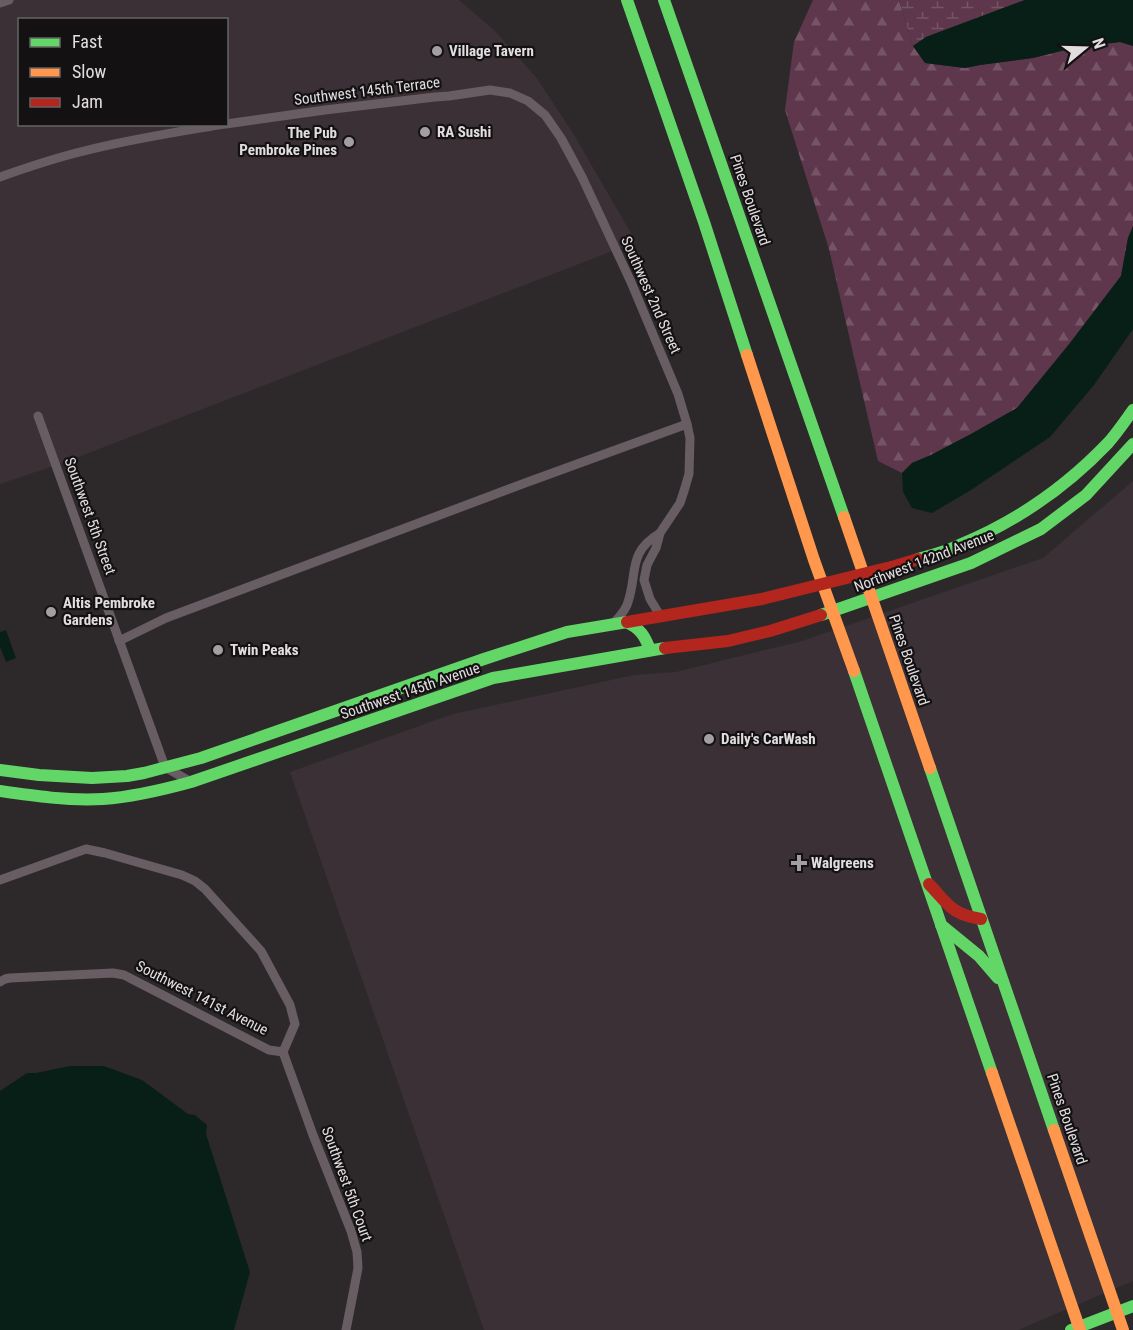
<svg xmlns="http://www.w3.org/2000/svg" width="1133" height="1330" viewBox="0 0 1133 1330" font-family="'Roboto Condensed',sans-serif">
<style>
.built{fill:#3a3035;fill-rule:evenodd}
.forest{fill:url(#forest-firs)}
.wetland{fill:url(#wetland-marsh)}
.water{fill:#081f17}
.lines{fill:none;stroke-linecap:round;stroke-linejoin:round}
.street{stroke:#675d62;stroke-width:9}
.fast{stroke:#63d668;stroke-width:12}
.slow{stroke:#ff974d;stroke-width:12}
.jam{stroke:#b3261e;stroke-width:12}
.poi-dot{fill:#a39fa1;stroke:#141113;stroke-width:2}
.labels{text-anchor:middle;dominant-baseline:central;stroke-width:4.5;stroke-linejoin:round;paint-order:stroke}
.poi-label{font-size:15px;font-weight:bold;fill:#e2dee0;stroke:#141113;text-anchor:start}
.street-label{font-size:15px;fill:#e2dee0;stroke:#141113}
</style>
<defs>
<pattern id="forest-firs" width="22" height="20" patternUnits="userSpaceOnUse" patternTransform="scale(1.5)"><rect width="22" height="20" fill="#5e374d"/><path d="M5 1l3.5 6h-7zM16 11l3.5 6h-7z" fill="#755466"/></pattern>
<pattern id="wetland-marsh" width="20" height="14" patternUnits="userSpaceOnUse" patternTransform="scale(1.5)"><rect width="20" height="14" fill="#5e374d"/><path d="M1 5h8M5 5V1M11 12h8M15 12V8" fill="none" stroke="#755466"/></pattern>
</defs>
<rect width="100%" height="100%" fill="#2d292b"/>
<g class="built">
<path d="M 0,0 L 459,0 L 494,30 L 536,77 L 573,133 L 636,242 L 68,461 L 0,484 ZM 20,20 L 226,20 L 226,124 L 20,124 Z"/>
<path d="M 1133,481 L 1133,1281 L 1018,1330 L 484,1330 L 290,772 L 453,714 L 634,675 L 676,672 L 802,641 L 1043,558 Z"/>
</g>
<path class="forest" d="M 813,0 L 899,0 L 913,46 L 925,63 L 965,68 L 980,65 L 1033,58 L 1069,49 L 1096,45 L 1120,42 L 1133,46 L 1133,226 L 1128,238 L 1121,276 L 1070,343 L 1017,408 L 971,434 L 931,455 L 912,463 L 902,473 L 878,461 L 829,249 L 785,110 L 794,42 Z"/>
<path class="wetland" d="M 899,0 L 1025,0 L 926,37 L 913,46 Z"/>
<g class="water">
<path d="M 1025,0 L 1133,0 L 1133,46 L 1120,42 L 1096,45 L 1069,49 L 1033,58 L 980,65 L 965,68 L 925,63 L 913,46 L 926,37 Z"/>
<path d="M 1133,226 L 1133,329 L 1094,385 L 1050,437 L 971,490 L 932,513 L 912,508 L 903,492 L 902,473 L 912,463 L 931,455 L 971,434 L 1017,408 L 1070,343 L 1121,276 L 1128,238 Z"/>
<path d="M 6,630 L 16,658 L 6,662 L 0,647 L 0,632 Z"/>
<path d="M 70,1066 L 104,1066 L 142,1080 L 188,1114 L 195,1115 L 207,1125 L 206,1134 L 250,1272 L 234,1330 L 0,1330 L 0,1091 L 27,1073 L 36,1073 Z"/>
</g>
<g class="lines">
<g class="street">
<path d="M 0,3 L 9,0"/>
<path d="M 226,124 L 325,110 L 435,97 L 449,96 L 490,90 L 510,93 L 528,101 L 545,115 L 561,138 L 582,177 L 631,282 L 678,394 L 687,424 L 690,438 L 689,474 L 684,491 L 680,503 L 660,533 L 656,548 L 647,565 L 644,580 L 650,599 L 661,617"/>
<path d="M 0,177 C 28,167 55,158 84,151 C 130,139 177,132 224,124"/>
<path d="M 38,416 L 165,767 L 191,782"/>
<path d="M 612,625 C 618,618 626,611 628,602 C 638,572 627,553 660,533"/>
<path d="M 119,641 L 166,618 L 525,483 L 687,424"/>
<path d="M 0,880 L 86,849 L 105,853 L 182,875 L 195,881 L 205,889 L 261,951 L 290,1005 L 295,1024 L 283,1052"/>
<path d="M 0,982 L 5,979 L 10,978 L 113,973 L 124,975 L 269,1050 L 283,1052"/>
<path d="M 283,1052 L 313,1135 L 351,1231 L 357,1252 L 358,1268 L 346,1330"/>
</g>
<g class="fast">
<path d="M 627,0 L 704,222 L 747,355"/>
<path d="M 664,0 L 844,517"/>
<path d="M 918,559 C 931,555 945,552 957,546 C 1014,523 1066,487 1108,443 C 1117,433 1125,421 1133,410"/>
<path d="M 821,615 L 971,563 L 1041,529 L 1086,495 L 1133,444"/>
<path d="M 626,622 C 640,628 645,636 650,650"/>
<path d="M 854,671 L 992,1073"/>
<path d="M 930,768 L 1054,1130"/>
<path d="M 0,770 L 39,775 L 92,778 L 127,776 L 144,773 L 201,758 L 484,659 L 567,632 L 627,622"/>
<path d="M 0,791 C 34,796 69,801 103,799 C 133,797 162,790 191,782 L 493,678 L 665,648"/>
<path d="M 941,925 L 979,956 L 998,978"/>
<path d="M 1071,1330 L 1133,1306"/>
</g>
<g class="slow">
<path d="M 747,355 L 814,560 L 854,671"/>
<path d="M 844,517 L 930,768"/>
<path d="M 992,1073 L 1080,1330"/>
<path d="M 1054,1130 L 1123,1330"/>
</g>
<g class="jam">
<path d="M 627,622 L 762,599 L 895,566 L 918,559"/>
<path d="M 665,648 L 728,641 L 770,631 L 821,615"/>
<path d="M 929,884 C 949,905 951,914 981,919"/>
</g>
</g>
<g class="poi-dot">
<circle cx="437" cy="51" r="6"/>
<circle cx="425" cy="132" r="6"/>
<circle cx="349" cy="142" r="6"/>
<circle cx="51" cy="612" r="6"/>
<circle cx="218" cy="650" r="6"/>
<circle cx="709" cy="739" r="6"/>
<path d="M796 854h6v6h6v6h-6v6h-6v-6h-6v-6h6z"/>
</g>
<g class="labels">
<g class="poi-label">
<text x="449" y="51">Village Tavern</text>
<text x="437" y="132">RA Sushi</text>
<text x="337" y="133" text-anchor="end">The Pub<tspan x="337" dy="17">Pembroke Pines</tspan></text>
<text x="63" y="603">Altis Pembroke<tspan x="63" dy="17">Gardens</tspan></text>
<text x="230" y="650">Twin Peaks</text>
<text x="721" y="739">Daily's CarWash</text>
<text x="811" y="863">Walgreens</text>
</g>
<g class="street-label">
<text transform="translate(367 91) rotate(-7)">Southwest 145th Terrace</text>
<text transform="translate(750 200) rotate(71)">Pines Boulevard</text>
<text transform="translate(651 295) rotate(66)">Southwest 2nd Street</text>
<text transform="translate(90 516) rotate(70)">Southwest 5th Street</text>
<text transform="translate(924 561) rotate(-21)">Northwest 142nd Avenue</text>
<text transform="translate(909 660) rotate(71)">Pines Boulevard</text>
<text transform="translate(410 691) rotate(-19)">Southwest 145th Avenue</text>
<text transform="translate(202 998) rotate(27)">Southwest 141st Avenue</text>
<text transform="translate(1067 1119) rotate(71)">Pines Boulevard</text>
<text transform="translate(347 1184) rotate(70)">Southwest 5th Court</text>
</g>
</g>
<rect x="18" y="18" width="210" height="108" fill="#141113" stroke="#666365" stroke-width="1.5"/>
<rect x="30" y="38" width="30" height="9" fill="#63d668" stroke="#666365" stroke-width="1.5"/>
<text x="72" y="48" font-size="18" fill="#e2dee0">Fast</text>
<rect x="30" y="68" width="30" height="9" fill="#ff974d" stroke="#666365" stroke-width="1.5"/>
<text x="72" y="78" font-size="18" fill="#e2dee0">Slow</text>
<rect x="30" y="98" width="30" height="9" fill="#b3261e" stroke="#666365" stroke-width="1.5"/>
<text x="72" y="108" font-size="18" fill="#e2dee0">Jam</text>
<g transform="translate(1085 48) rotate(71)" stroke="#141113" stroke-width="4.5" paint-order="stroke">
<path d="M0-4.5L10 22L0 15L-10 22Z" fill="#e2dee0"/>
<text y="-9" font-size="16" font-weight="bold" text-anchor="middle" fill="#e2dee0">N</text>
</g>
</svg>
